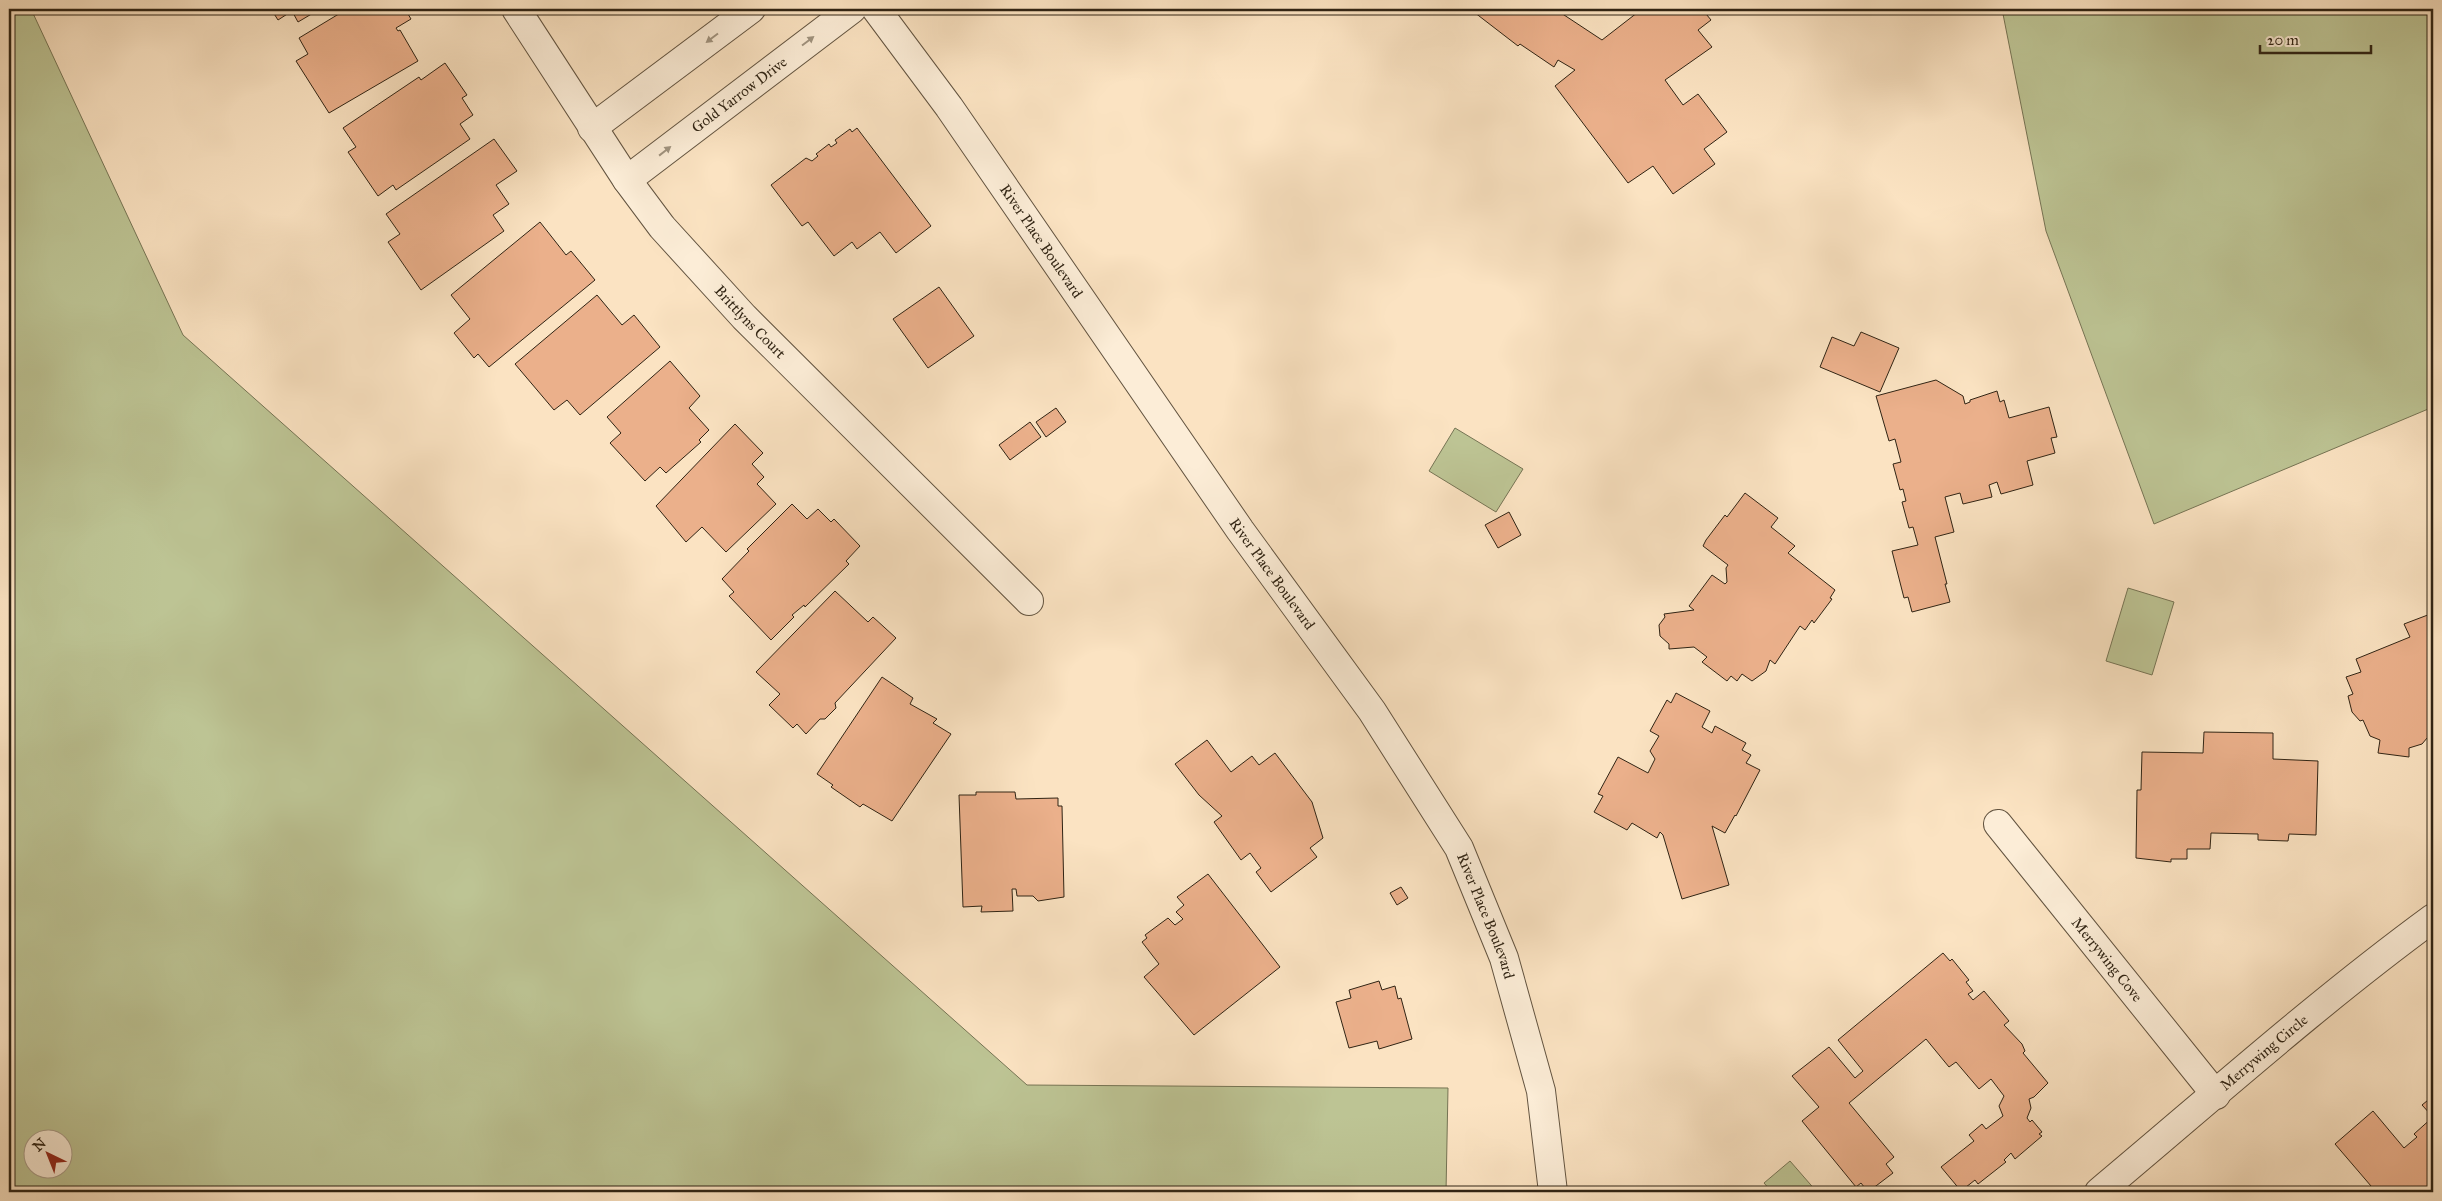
<svg xmlns="http://www.w3.org/2000/svg" width="2442" height="1201" viewBox="0 0 2442 1201" font-family="'IM FELL Great Primer',serif">
<style>
.green{fill:#bdc494;stroke:#767454;fill-rule:evenodd}
.building{fill:#ebb08b;stroke:#302414}
.lines{fill:none;stroke-linecap:round;stroke-linejoin:round}
.minor-casing{stroke:#635440;stroke-width:30}
.minor{stroke:#fcedd7;stroke-width:28}
.oneway{fill:#a0937f}
.labels{text-anchor:middle;dominant-baseline:central;stroke-width:4;stroke-linejoin:round;paint-order:stroke}
.street-label{font-size:15px;fill:#302414;stroke:#fcedd7}
</style>
<rect width="100%" height="100%" fill="#fbe3c2"/>
<filter id="stains"><feTurbulence type="fractalNoise" baseFrequency=".004" numOctaves="4"/><feColorMatrix values="0 0 0 0 .2 0 0 0 0 .09 0 0 0 0 .02 0 0 0 .5 -.17"/></filter>
<radialGradient id="worn" r=".72"><stop offset=".6" stop-color="#630" stop-opacity="0"/><stop offset="1" stop-color="#630" stop-opacity=".3"/></radialGradient>
<g class="green">
<path d="M 9,9 L 31,9 L 183,335 L 1027,1085 L 1448,1088 L 1446,1192 L 9,1192 ZM 32,1138 L 62,1138 L 62,1168 L 32,1168 Z"/>
<path d="M 2002,9 L 2433,9 L 2433,407 L 2154,524 L 2046,231 Z"/>
<path d="M 1455,428 L 1523,469 L 1496,512 L 1429,471 Z"/>
<path d="M 2128,588 L 2174,602 L 2152,675 L 2106,661 Z"/>
<path d="M 1790,1161 L 1817,1192 L 1772,1192 L 1764,1183 Z"/>
</g>
<g class="building">
<path d="M 271,9 L 320,9 L 298,22 L 292,11 L 278,20 Z"/>
<path d="M 347,9 L 405,9 L 411,19 L 396,28 L 398,31 L 400,30 L 418,61 L 329,113 L 296,61 L 308,54 L 299,38 Z"/>
<path d="M 1470,9 L 1555,9 L 1602,40 L 1642,9 L 1702,9 L 1711,20 L 1698,30 L 1712,47 L 1665,80 L 1683,105 L 1698,94 L 1727,132 L 1704,149 L 1715,164 L 1673,194 L 1653,166 L 1628,183 L 1555,86 L 1575,70 L 1558,60 L 1554,67 L 1520,44 L 1518,46 Z"/>
<path d="M 445,63 L 467,95 L 462,98 L 473,115 L 460,124 L 470,139 L 396,190 L 393,185 L 378,196 L 348,152 L 356,147 L 343,128 L 419,77 L 421,80 Z"/>
<path d="M 857,128 L 931,226 L 896,253 L 880,232 L 857,249 L 852,242 L 834,256 L 808,222 L 802,226 L 771,185 L 806,158 L 812,161 L 818,156 L 816,154 L 829,144 L 831,147 L 837,143 L 835,140 L 850,129 L 852,132 Z"/>
<path d="M 494,139 L 517,171 L 496,185 L 509,204 L 493,215 L 504,231 L 421,290 L 388,242 L 400,234 L 386,214 Z"/>
<path d="M 540,222 L 566,255 L 571,251 L 595,280 L 489,367 L 478,354 L 474,358 L 454,333 L 470,319 L 451,295 Z"/>
<path d="M 939,287 L 974,336 L 928,368 L 893,319 Z"/>
<path d="M 597,295 L 622,325 L 634,315 L 660,347 L 580,415 L 567,400 L 554,410 L 515,364 Z"/>
<path d="M 1861,332 L 1899,348 L 1880,392 L 1820,367 L 1832,337 L 1854,346 Z"/>
<path d="M 670,361 L 700,396 L 689,408 L 709,430 L 699,440 L 701,442 L 666,473 L 660,467 L 645,481 L 610,443 L 621,433 L 607,417 Z"/>
<path d="M 1936,380 L 1963,396 L 1965,404 L 1970,402 L 1970,400 L 1997,391 L 2000,402 L 2004,400 L 2009,418 L 2049,407 L 2057,437 L 2051,438 L 2055,453 L 2027,461 L 2033,485 L 2001,494 L 1997,482 L 1989,485 L 1992,497 L 1963,504 L 1960,493 L 1945,497 L 1954,532 L 1935,537 L 1947,584 L 1945,584 L 1950,602 L 1912,612 L 1908,597 L 1904,598 L 1892,551 L 1918,545 L 1913,527 L 1909,528 L 1902,502 L 1906,501 L 1903,489 L 1900,490 L 1893,464 L 1901,462 L 1895,439 L 1889,441 L 1876,396 Z"/>
<path d="M 1056,408 L 1066,422 L 1046,437 L 1036,422 Z"/>
<path d="M 1030,422 L 1041,437 L 1010,460 L 999,445 Z"/>
<path d="M 735,424 L 763,453 L 752,464 L 764,477 L 757,484 L 776,504 L 726,552 L 702,527 L 686,542 L 656,506 Z"/>
<path d="M 1745,493 L 1778,518 L 1771,527 L 1795,546 L 1788,553 L 1835,590 L 1830,598 L 1832,599 L 1814,623 L 1812,620 L 1805,630 L 1800,626 L 1775,664 L 1770,660 L 1766,671 L 1752,681 L 1742,674 L 1737,681 L 1731,676 L 1727,681 L 1702,662 L 1707,657 L 1694,647 L 1669,649 L 1669,644 L 1660,636 L 1659,625 L 1665,617 L 1664,614 L 1694,610 L 1689,606 L 1712,575 L 1725,584 L 1727,582 L 1726,568 L 1728,565 L 1703,546 L 1706,540 L 1725,515 L 1727,517 Z"/>
<path d="M 792,504 L 807,519 L 818,509 L 831,522 L 834,519 L 860,546 L 846,561 L 849,564 L 805,607 L 804,605 L 792,615 L 794,617 L 771,640 L 729,596 L 734,592 L 722,579 L 749,551 L 747,549 Z"/>
<path d="M 1509,512 L 1521,535 L 1498,548 L 1485,525 Z"/>
<path d="M 835,591 L 868,622 L 873,617 L 896,638 L 835,703 L 836,708 L 825,719 L 820,719 L 806,734 L 797,724 L 793,728 L 769,705 L 780,694 L 756,672 Z"/>
<path d="M 2433,613 L 2433,731 L 2422,744 L 2409,748 L 2409,757 L 2378,753 L 2380,740 L 2370,736 L 2363,720 L 2360,721 L 2352,712 L 2348,696 L 2353,694 L 2346,677 L 2361,672 L 2356,659 L 2410,637 L 2404,624 Z"/>
<path d="M 882,677 L 913,698 L 910,704 L 937,719 L 933,723 L 951,734 L 892,821 L 863,804 L 860,807 L 831,787 L 833,785 L 817,774 Z"/>
<path d="M 1676,693 L 1710,711 L 1702,727 L 1712,733 L 1715,726 L 1746,743 L 1742,750 L 1751,755 L 1746,763 L 1760,770 L 1736,816 L 1735,815 L 1725,833 L 1712,826 L 1729,885 L 1682,899 L 1663,835 L 1660,832 L 1657,838 L 1632,823 L 1627,830 L 1594,812 L 1603,796 L 1598,794 L 1618,757 L 1648,773 L 1655,759 L 1650,751 L 1659,736 L 1650,731 L 1667,700 L 1671,703 Z"/>
<path d="M 2204,732 L 2273,733 L 2273,759 L 2318,761 L 2316,835 L 2289,834 L 2288,841 L 2258,840 L 2258,834 L 2211,833 L 2210,849 L 2187,849 L 2187,859 L 2171,859 L 2171,862 L 2136,858 L 2137,790 L 2141,790 L 2142,752 L 2203,753 Z"/>
<path d="M 1207,740 L 1231,772 L 1252,756 L 1259,765 L 1275,753 L 1312,802 L 1323,838 L 1310,848 L 1317,857 L 1271,892 L 1256,872 L 1261,868 L 1250,853 L 1241,860 L 1214,822 L 1222,816 L 1199,795 L 1175,764 Z"/>
<path d="M 976,792 L 1015,792 L 1016,799 L 1058,798 L 1058,806 L 1062,806 L 1064,897 L 1038,901 L 1033,896 L 1017,896 L 1016,889 L 1012,889 L 1013,911 L 981,912 L 982,906 L 963,907 L 959,795 L 976,795 Z"/>
<path d="M 1208,874 L 1280,967 L 1194,1035 L 1144,977 L 1159,964 L 1142,942 L 1147,938 L 1145,935 L 1168,918 L 1175,925 L 1183,919 L 1176,912 L 1184,905 L 1177,897 Z"/>
<path d="M 1401,887 L 1408,898 L 1397,905 L 1390,893 Z"/>
<path d="M 1943,953 L 1950,961 L 1952,959 L 1969,980 L 1966,982 L 1973,991 L 1968,994 L 1973,1000 L 1984,991 L 2009,1021 L 2004,1025 L 2022,1044 L 2025,1051 L 2023,1053 L 2048,1083 L 2034,1097 L 2029,1099 L 2031,1108 L 2027,1118 L 2030,1122 L 2032,1120 L 2042,1132 L 2039,1134 L 2042,1136 L 2015,1159 L 2011,1153 L 2004,1160 L 2006,1162 L 1978,1184 L 1975,1180 L 1961,1191 L 1941,1167 L 1974,1141 L 1969,1135 L 1982,1124 L 1986,1129 L 2003,1116 L 1999,1106 L 2004,1096 L 1991,1079 L 1979,1089 L 1956,1062 L 1949,1067 L 1926,1039 L 1849,1103 L 1894,1157 L 1886,1164 L 1893,1173 L 1868,1192 L 1861,1183 L 1856,1187 L 1802,1121 L 1819,1107 L 1792,1076 L 1829,1047 L 1855,1078 L 1863,1071 L 1838,1040 Z"/>
<path d="M 1379,981 L 1382,990 L 1395,986 L 1398,999 L 1401,998 L 1412,1039 L 1379,1049 L 1377,1041 L 1349,1048 L 1336,1002 L 1351,998 L 1349,990 Z"/>
<path d="M 2433,1096 L 2433,1117 L 2422,1105 Z"/>
<path d="M 2373,1111 L 2404,1148 L 2417,1137 L 2414,1134 L 2433,1117 L 2433,1192 L 2364,1192 L 2371,1186 L 2335,1144 Z"/>
</g>
<g class="lines">
<g class="minor-casing">
<g id="minor">
<path id="s1" d="M 516,9 L 627,180 L 662,227 L 744,317 L 1029,601"/>
<path id="s2" d="M 876,9 L 949,107 L 1240,530 L 1372,711 L 1459,848 L 1504,958 L 1541,1091 L 1553,1192"/>
<path d="M 592,128 L 751,9"/>
<path id="s3" d="M 627,180 L 852,9"/>
<path id="s4" d="M 1998,824 L 2216,1095"/>
<path id="s5" d="M 2099,1192 C 2209,1100 2317,1003 2433,918"/>
</g>
</g>
<use href="#minor" class="minor"/>
</g>
<defs><path id="oneway-solid" d="M-6-.8H1V-3.2L6.5 0L1 3.2V.8H-6Z" transform="scale(1.25)"/></defs>
<g class="oneway">
<use href="#oneway-solid" transform="translate(712 38) rotate(143)"/>
<use href="#oneway-solid" transform="translate(808 41) rotate(-37)"/>
<use href="#oneway-solid" transform="translate(665 151) rotate(-38)"/>
</g>
<g class="labels">
<g class="street-label">
<text stroke="none"><textPath href="#s3" startOffset="141">Gold Yarrow Drive</textPath></text>
<text stroke="none"><textPath href="#s2" startOffset="285">River Place Boulevard</textPath></text>
<text stroke="none"><textPath href="#s1" startOffset="392">Brittlyns Court</textPath></text>
<text stroke="none"><textPath href="#s2" startOffset="690">River Place Boulevard</textPath></text>
<text stroke="none"><textPath href="#s2" startOffset="1095">River Place Boulevard</textPath></text>
<text stroke="none"><textPath href="#s4" startOffset="174">Merrywing Cove</textPath></text>
<text stroke="none"><textPath href="#s5" startOffset="216">Merrywing Circle</textPath></text>
</g>
</g>
<rect width="2442" height="1201" fill="none" stroke="#fbe3c2" stroke-width="30"/>
<rect x="10" y="10" width="2422" height="1181" fill="none" stroke="#302414" stroke-width="2.5"/>
<rect x="15" y="15" width="2412" height="1171" fill="none" stroke="#302414"/>
<g transform="translate(48 1154) rotate(317)"><circle r="24" fill="#fcedd7" stroke="#aa9d89"/>
<path d="M0-4L9 19L0 12L-9 19Z" fill="#8f2418"/>
<text y="-8" font-size="14" font-weight="bold" text-anchor="middle" fill="#302414">N</text>
</g>
<path d="M2260 45v8h111v-8" fill="none" stroke="#302414" stroke-width="2.5"/>
<text x="2267" y="45" font-size="15" fill="#302414" stroke="#fcedd7" stroke-width="4" paint-order="stroke">20 m</text>
<rect width="100%" height="100%" filter="url(#stains)"/>
<rect width="100%" height="100%" fill="url(#worn)"/>
</svg>
